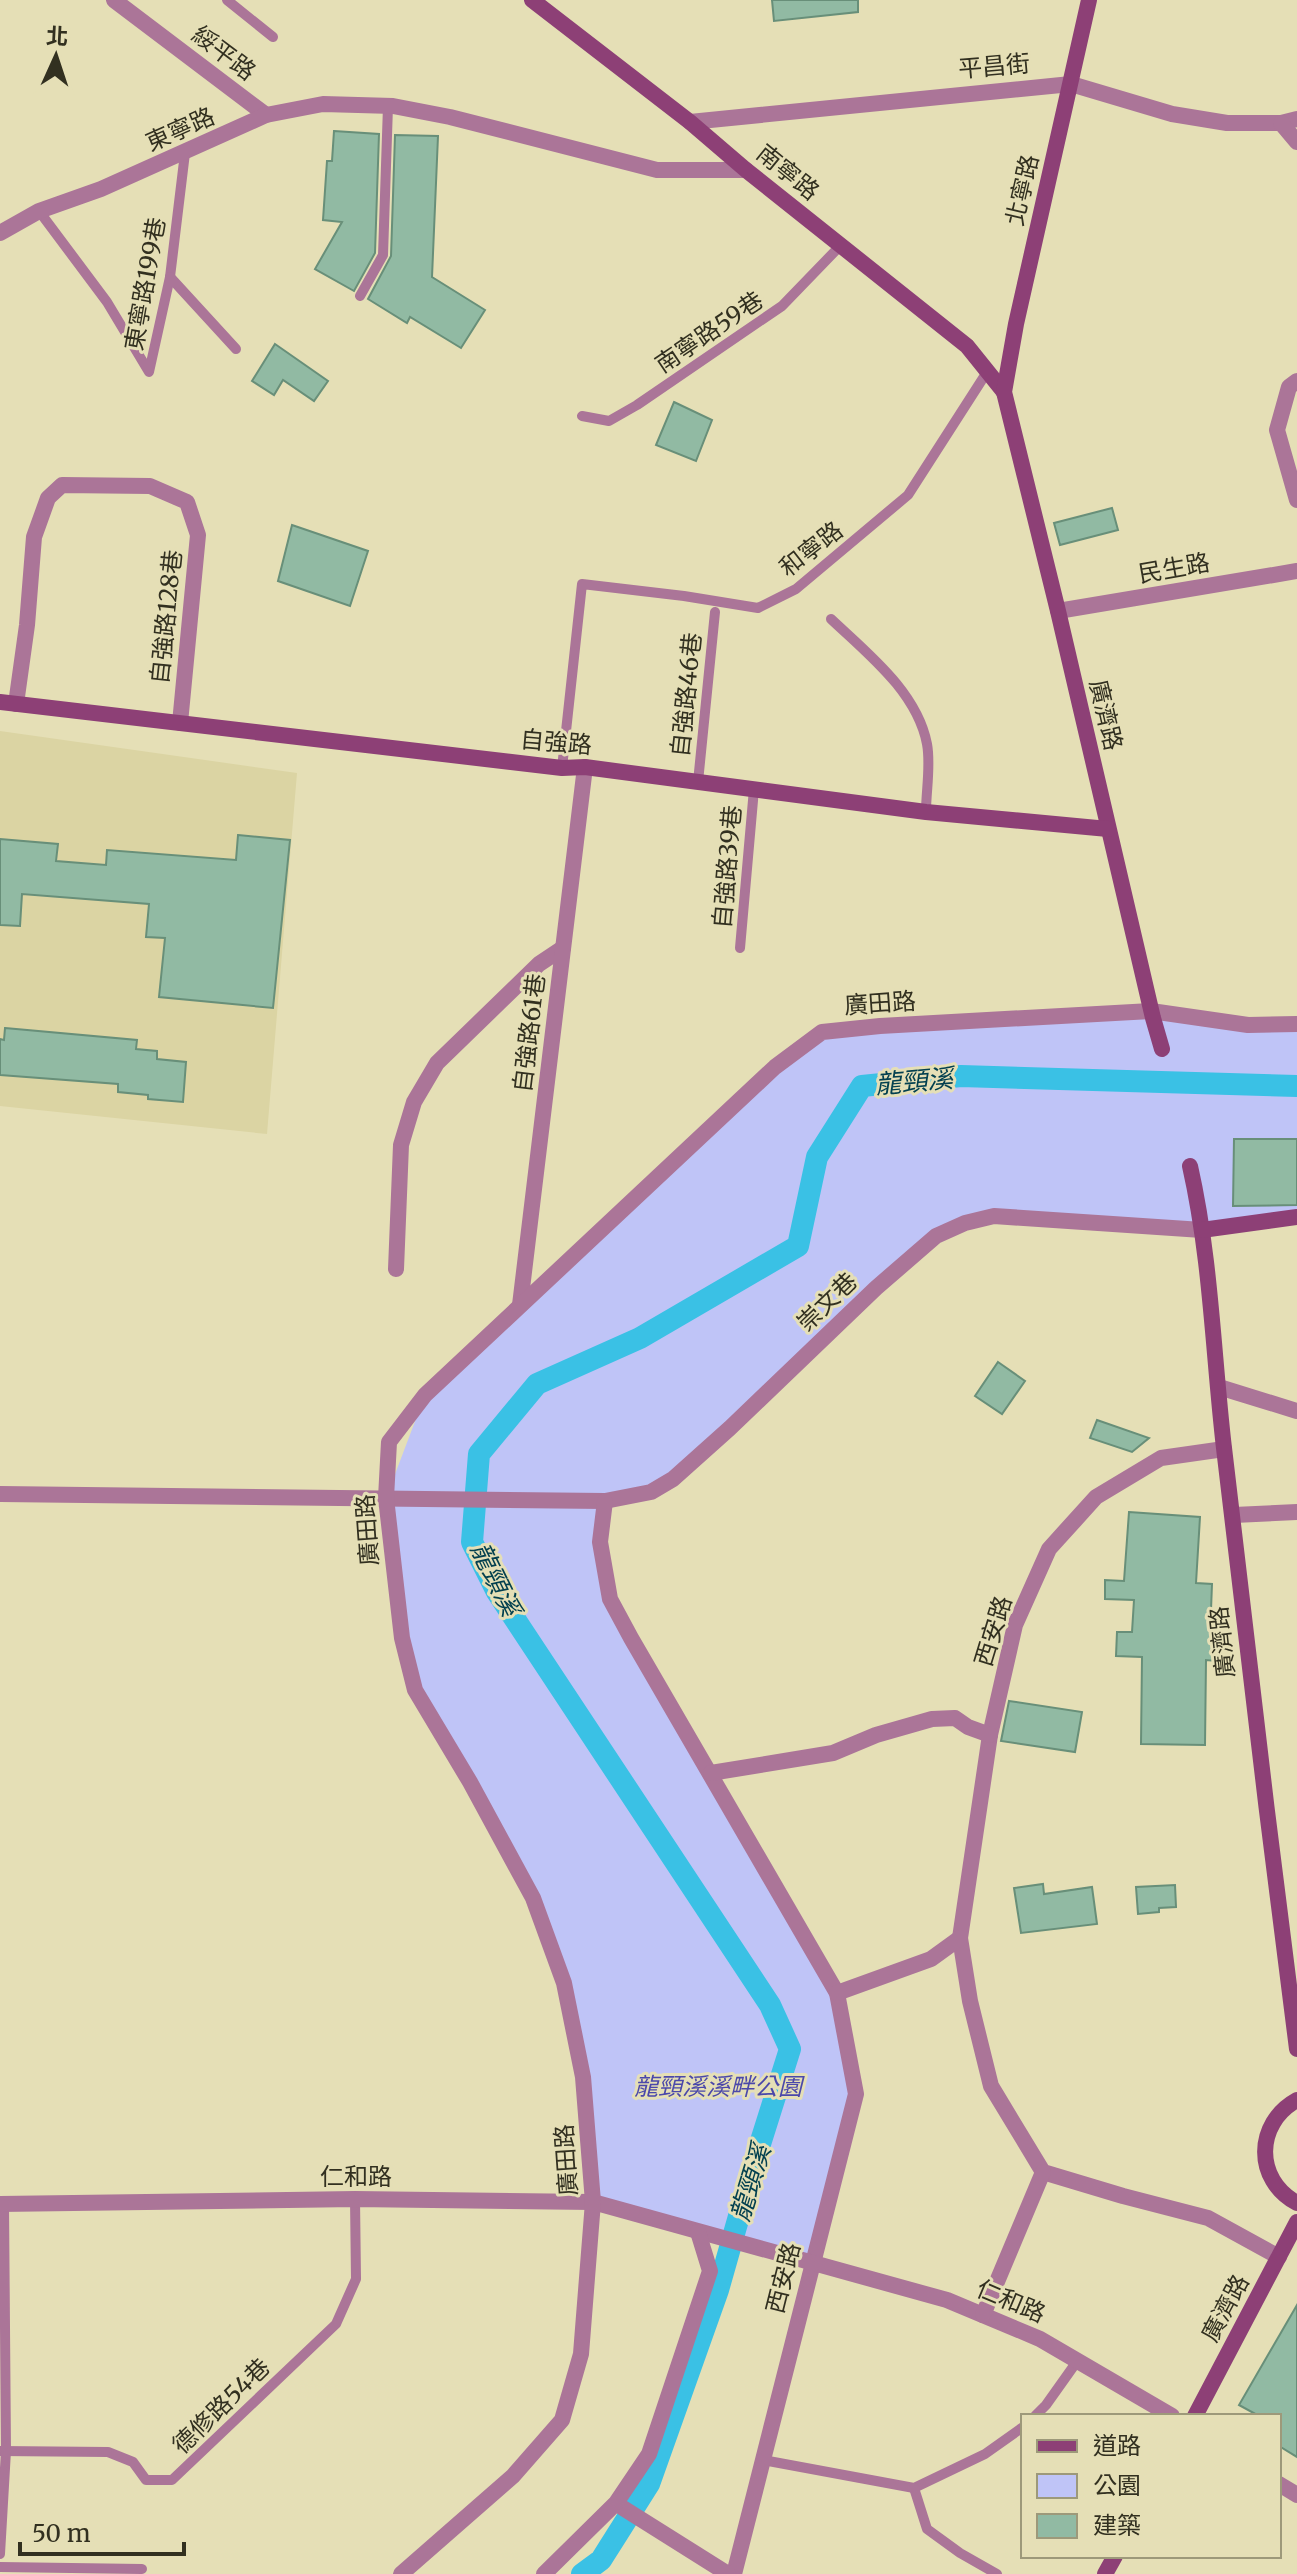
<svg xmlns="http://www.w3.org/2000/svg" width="1297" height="2574" viewBox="0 0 1297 2574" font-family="Merriweather,'Noto Sans TC',serif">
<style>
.built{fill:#dbd4a3}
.green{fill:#bfc4f7}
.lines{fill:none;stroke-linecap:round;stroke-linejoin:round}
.canal{stroke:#3ac1e5;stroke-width:22}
.building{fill:#91baa3;stroke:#688f79;stroke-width:2}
.lane{stroke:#ab7598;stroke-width:10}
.street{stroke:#ab7598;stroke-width:16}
.secondary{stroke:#8d4076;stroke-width:16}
.labels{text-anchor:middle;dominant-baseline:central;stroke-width:6;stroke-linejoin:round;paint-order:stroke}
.street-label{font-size:24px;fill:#323020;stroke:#e5dfb6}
.park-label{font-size:24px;font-style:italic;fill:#4b48aa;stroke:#e5dfb6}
.water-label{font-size:26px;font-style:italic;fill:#03404f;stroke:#e5dfb6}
</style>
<rect width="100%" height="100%" fill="#e5dfb6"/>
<path class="built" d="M 0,731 L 297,773 L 267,1134 L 0,1106 Z"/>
<path class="green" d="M 1151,1011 L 1297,1024 L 1297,1220 L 1206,1236 L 994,1216 L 936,1236 L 673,1479 L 605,1501 L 610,1599 L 837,1993 L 856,2094 L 811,2264 L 593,2202 L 583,2077 L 533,1898 L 415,1690 L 386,1498 L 425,1395 L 822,1032 Z"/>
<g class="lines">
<path class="canal" d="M 582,2574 L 601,2560 L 649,2484 L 718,2290 L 755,2160 L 790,2049 L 770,2005 L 497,1592 L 472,1542 L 479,1454 L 537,1384 L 640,1338 L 798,1246 L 817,1157 L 862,1086 L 961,1076 L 1297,1086"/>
</g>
<g class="building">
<path d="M 772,0 L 858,0 L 858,12 L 774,21 Z"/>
<path d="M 334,131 L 379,134 L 375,253 L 354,291 L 315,269 L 342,222 L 323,220 L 327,161 L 332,161 Z"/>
<path d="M 395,135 L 438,136 L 432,277 L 485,310 L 461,348 L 410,317 L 407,323 L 368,299 L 391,256 Z"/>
<path d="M 275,344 L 328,381 L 314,401 L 283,380 L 274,395 L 252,381 Z"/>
<path d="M 674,402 L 712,420 L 696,461 L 656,445 Z"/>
<path d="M 1112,508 L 1118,530 L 1060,545 L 1054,523 Z"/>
<path d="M 292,525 L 368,551 L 350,606 L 278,581 Z"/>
<path d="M 238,835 L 290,840 L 273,1008 L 159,997 L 165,938 L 146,937 L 149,904 L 22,894 L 20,926 L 0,925 L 0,839 L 58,844 L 56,861 L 106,865 L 107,850 L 236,860 Z"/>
<path d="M 5,1028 L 137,1040 L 136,1049 L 157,1051 L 157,1059 L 186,1062 L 183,1102 L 148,1099 L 148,1095 L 118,1092 L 118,1084 L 0,1075 L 0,1039 L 4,1040 Z"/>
<path d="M 1234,1139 L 1297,1139 L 1297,1205 L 1233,1206 Z"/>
<path d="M 998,1362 L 1025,1381 L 1002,1414 L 975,1396 Z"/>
<path d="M 1097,1420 L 1149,1438 L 1132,1452 L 1090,1438 Z"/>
<path d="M 1129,1512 L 1200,1517 L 1196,1583 L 1212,1584 L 1210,1636 L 1217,1636 L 1216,1661 L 1206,1660 L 1205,1745 L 1141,1744 L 1142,1657 L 1116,1656 L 1117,1632 L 1132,1632 L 1134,1600 L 1105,1599 L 1105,1580 L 1124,1581 Z"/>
<path d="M 1009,1701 L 1082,1712 L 1075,1752 L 1001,1741 Z"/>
<path d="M 1043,1884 L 1044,1894 L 1092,1887 L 1097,1924 L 1021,1933 L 1014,1888 Z"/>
<path d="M 1175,1885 L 1176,1907 L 1159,1908 L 1159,1912 L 1138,1914 L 1136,1887 Z"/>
<path d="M 1297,2305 L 1297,2457 L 1279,2446 L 1279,2416 L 1259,2416 L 1239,2405 Z"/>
</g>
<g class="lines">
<g class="lane">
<path d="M 227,0 L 273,37"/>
<path d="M 39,211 L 107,302 L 149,372 L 170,277 L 185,153"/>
<path d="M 170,277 L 236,349"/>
<path d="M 360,296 L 383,255 L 388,106"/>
<path d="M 582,416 L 609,421 L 637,405 L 782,306 L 840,246"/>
<path d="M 831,619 C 868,654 917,692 927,744 C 931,765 926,791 926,812"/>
<path d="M 562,768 L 582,584 L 684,596 L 758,608 L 796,589 L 908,495 L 987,372"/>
<path d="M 698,782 L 715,612"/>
<path d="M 740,948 L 754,789"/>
<path d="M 1035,2416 L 1046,2405 L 1078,2360"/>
<path d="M 0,2451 L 108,2452 L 133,2462 L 146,2480 L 172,2480 L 336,2324 L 356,2279 L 355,2199"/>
<path d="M 763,2460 L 914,2488 L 985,2454 L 1023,2427"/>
<path d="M 914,2488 L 927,2529 L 960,2553 L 997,2574"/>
<path d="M 0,2554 L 6,2451 L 4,2204"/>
<path d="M 0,2567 L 142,2569"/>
</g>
<g class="street">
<path d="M 114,0 L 266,115"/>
<path d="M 690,122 L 1071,84 L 1172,114 L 1227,123 L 1281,123 L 1297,119"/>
<path d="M 1281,123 L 1297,142"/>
<path d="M 0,233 L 39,211 L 101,189 L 266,115 L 323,104 L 393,106 L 450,117 L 657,170 L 746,170"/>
<path d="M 1297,381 L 1289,387 L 1277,430 L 1297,500"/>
<path d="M 1058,611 L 1297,571"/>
<path d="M 16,704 L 27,625 L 34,537 L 48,498 L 62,485 L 150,486 L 187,502 L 198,535 L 180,723"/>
<path d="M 396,1269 L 401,1145 L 414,1102 L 437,1063 L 539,964 L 563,948"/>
<path d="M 520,1305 L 585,767"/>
<path d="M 1219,1387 L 1297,1411"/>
<path d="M 1224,1449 L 1161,1458 L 1096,1497 L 1049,1549 L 1015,1625 L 990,1735 L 960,1938 L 970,2001 L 991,2086 L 1043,2172 L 1123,2196 L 1208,2218 L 1279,2257"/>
<path d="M 0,1494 L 605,1501 L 651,1492 L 673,1479 L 730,1428 L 876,1288 L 936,1236 L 965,1223 L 994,1216 L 1202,1230"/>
<path d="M 605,1501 L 600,1542 L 610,1599 L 631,1638 L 837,1993 L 856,2094 L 734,2574"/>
<path d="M 1234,1515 L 1297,1512"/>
<path d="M 711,1773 L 833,1753 L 876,1735 L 932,1719 L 955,1718 L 968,1727 L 990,1735"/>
<path d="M 837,1993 L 931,1959 L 960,1938"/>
<path d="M 0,2204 L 355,2199 L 593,2202 L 947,2300 L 1040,2339 L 1172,2416"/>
<path d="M 983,2315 L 1043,2172"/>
<path d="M 1279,2484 L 1297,2495"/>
<path d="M 623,2508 L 728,2574"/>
<path d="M 401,2574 L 513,2476 L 562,2420 L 581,2354 L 593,2202 L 583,2077 L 564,1983 L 533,1898 L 470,1782 L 415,1690 L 402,1638 L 386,1498 L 389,1442 L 425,1395 L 775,1067 L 822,1032 L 880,1026 L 1151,1011 L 1248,1025 L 1297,1024"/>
<path d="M 544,2574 L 616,2503 L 649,2454 L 710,2271 L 698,2232"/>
</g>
<g class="secondary">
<path d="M 532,0 L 690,122 L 746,170 L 967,346 L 1004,392"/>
<path d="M 1089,0 L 1016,324 L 1004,392 L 1058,611 L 1153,1018 L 1162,1049"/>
<path d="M 0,702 L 562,768 L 585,767 L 926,812 L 1108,829"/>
<path d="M 1190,1166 C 1211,1259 1213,1353 1224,1448 C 1247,1648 1271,1849 1297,2049"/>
<path d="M 1202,1230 L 1297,1217"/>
<path d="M 1297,2100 C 1255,2123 1254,2180 1297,2203"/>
<path d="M 1195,2416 L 1297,2222"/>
<path d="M 1105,2574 L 1115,2556"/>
</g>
</g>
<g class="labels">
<g class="street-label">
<text transform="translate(224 53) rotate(37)">綏平路</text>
<text transform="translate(994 66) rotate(-5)">平昌街</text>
<text transform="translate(180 129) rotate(-24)">東寧路</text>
<text transform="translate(788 172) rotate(39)">南寧路</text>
<text transform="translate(1022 190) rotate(-77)">北寧路</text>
<text transform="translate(145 284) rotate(-80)">東寧路199巷</text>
<text transform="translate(709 332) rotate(-34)">南寧路59巷</text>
<text transform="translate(811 549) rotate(-38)">和寧路</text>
<text transform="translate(1174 568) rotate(-10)">民生路</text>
<text transform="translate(166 617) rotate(-84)">自強路128巷</text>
<text transform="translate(686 695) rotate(-84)">自強路46巷</text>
<text transform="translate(1106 715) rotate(77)">廣濟路</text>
<text transform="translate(556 742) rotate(5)">自強路</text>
<text transform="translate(727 867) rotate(-85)">自強路39巷</text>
<text transform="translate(880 1003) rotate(-4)">廣田路</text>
<text transform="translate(529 1033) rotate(-83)">自強路61巷</text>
<text transform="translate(827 1302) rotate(-44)">崇文巷</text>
<text transform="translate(367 1530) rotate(-94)">廣田路</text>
<text transform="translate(993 1631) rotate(-73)">西安路</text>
<text transform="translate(1222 1642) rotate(-96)">廣濟路</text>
<text transform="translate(566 2160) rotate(-94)">廣田路</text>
<text x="356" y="2176">仁和路</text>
<text transform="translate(783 2278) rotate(-76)">西安路</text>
<text transform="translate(1011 2301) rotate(23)">仁和路</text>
<text transform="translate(1225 2308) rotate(-62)">廣濟路</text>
<text transform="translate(221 2406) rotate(-44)">德修路54巷</text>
</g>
<g class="park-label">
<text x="718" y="2086">龍頸溪溪畔公園</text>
</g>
<g class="water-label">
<text transform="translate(914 1081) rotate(-5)">龍頸溪</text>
<text transform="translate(496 1579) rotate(64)">龍頸溪</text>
<text transform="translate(750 2183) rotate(-73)">龍頸溪</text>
</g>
</g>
<rect x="1021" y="2414" width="260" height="144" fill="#e5dfb6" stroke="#9d997a" stroke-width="2"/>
<rect x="1037" y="2440" width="40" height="12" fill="#8d4076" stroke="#9d997a" stroke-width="2"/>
<text x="1093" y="2454" font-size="24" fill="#323020">道路</text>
<rect x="1037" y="2474" width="40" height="24" fill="#bfc4f7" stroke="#9d997a" stroke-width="2"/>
<text x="1093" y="2494" font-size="24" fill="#323020">公園</text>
<rect x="1037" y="2514" width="40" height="24" fill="#91baa3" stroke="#9d997a" stroke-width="2"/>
<text x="1093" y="2534" font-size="24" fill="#323020">建築</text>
<g transform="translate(56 56) rotate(3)" stroke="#e5dfb6" stroke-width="6" paint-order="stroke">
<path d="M0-6L14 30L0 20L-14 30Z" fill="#323020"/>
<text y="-12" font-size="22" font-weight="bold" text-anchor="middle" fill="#323020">北</text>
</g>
<path d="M20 2542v12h164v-12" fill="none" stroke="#323020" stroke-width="4"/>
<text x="32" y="2542" font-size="24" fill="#323020" stroke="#e5dfb6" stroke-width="6" paint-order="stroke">50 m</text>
</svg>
